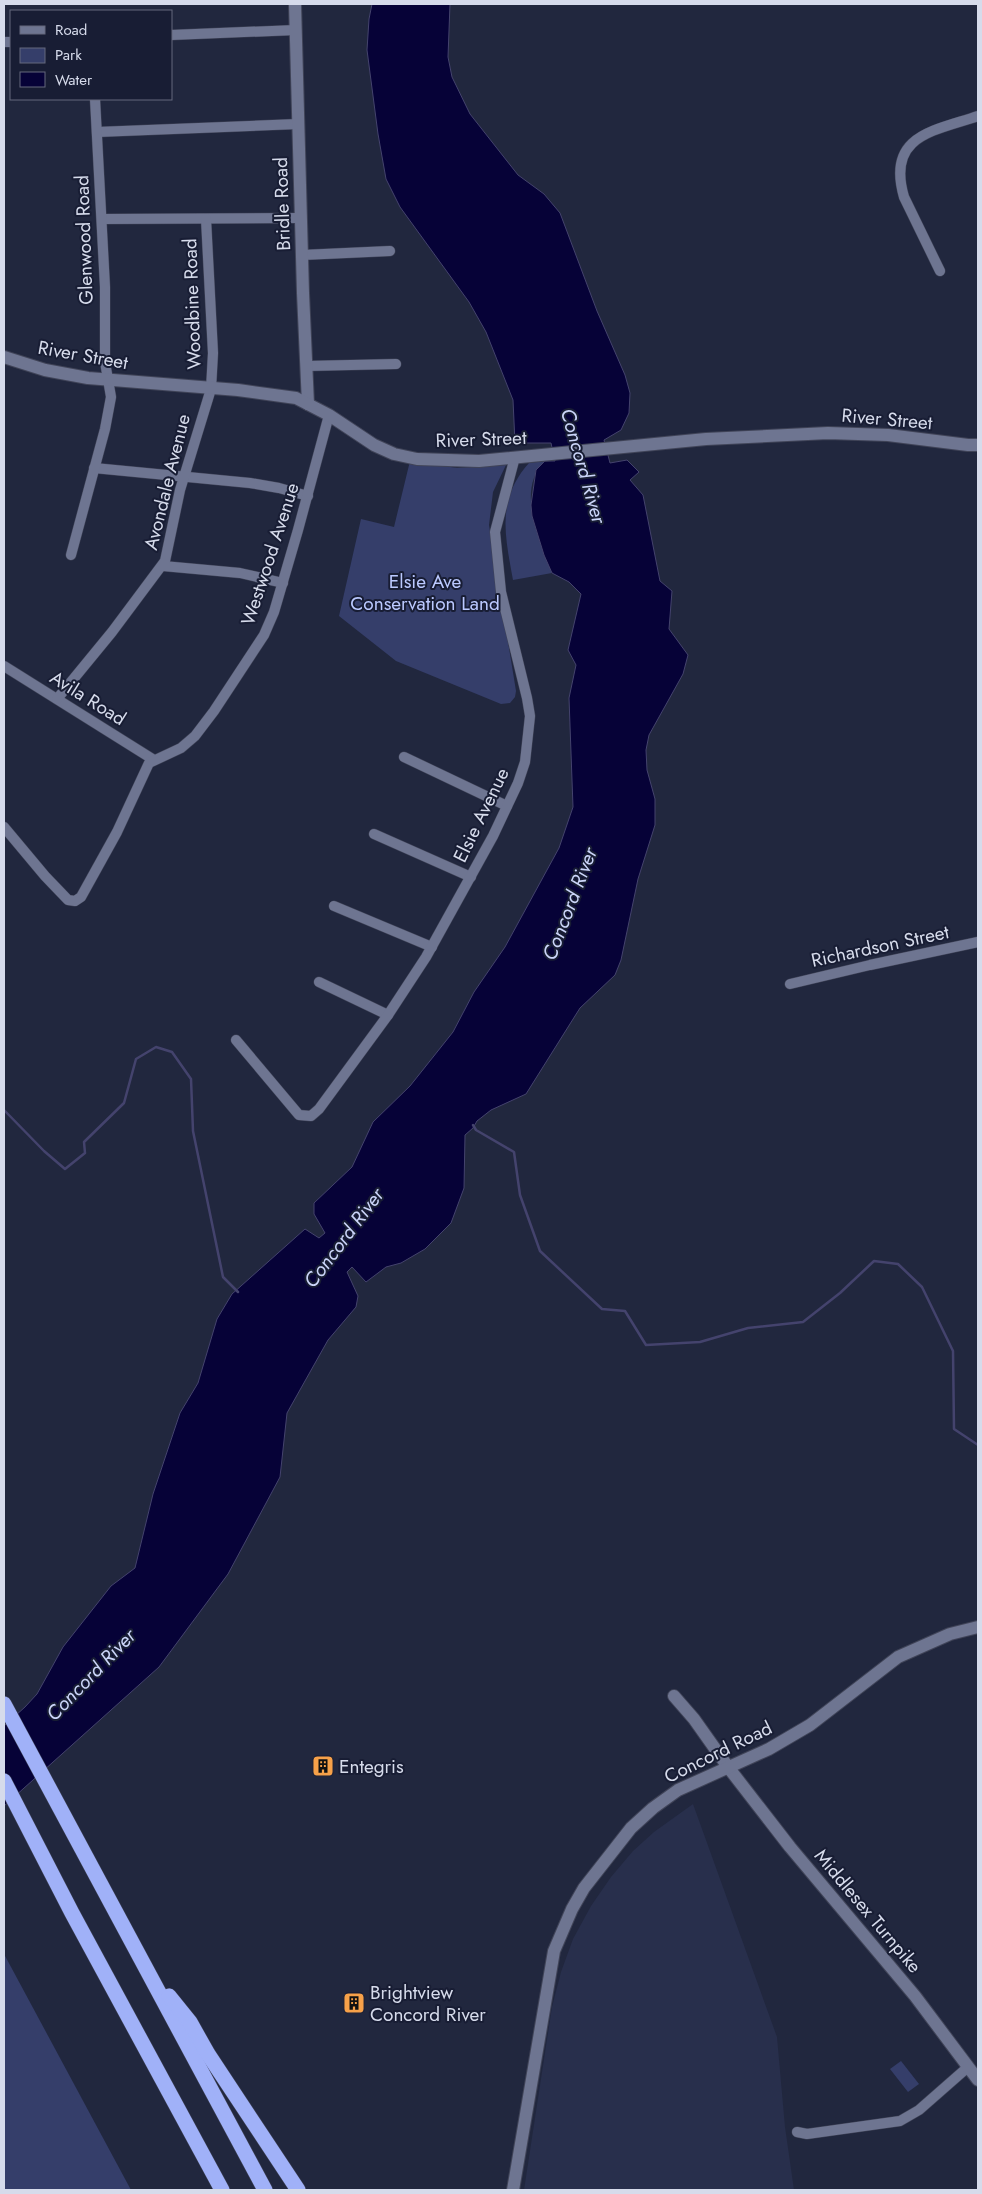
<svg xmlns="http://www.w3.org/2000/svg" width="982" height="2194" viewBox="0 0 982 2194" font-family="Jost,sans-serif">
<style>
.built{fill:#282f4c}
.green{fill:#353e6a}
.water{fill:#060237;stroke:#44436d}
.lines{fill:none;stroke-linecap:round;stroke-linejoin:round}
.stream{stroke:#44436d;stroke-width:2.5}
.street-casing{stroke:#404458;stroke-width:11}
.secondary-casing{stroke:#404458;stroke-width:14}
.highway-casing{stroke:#404458;stroke-width:16}
.street{stroke:#6e7591;stroke-width:10}
.secondary{stroke:#6e7591;stroke-width:12}
.highway{stroke:#a0b1f8;stroke-width:15}
.labels{text-anchor:middle;dominant-baseline:central;stroke-width:4;stroke-linejoin:round;paint-order:stroke}
.street-label{font-size:19px;fill:#d6dbeb;stroke:#181d34}
.park-label{font-size:19px;fill:#bbc9ff;stroke:#181d34}
.poi-label{font-size:19px;fill:#d6dbeb;stroke:#181d34;text-anchor:start}
.water-label{font-size:20px;font-style:italic;fill:#cbd5f9;stroke:#181d34}
</style>
<rect width="100%" height="100%" fill="#21273e"/>
<path class="built" d="M 693,1804 L 777,2037 L 785,2127 L 794,2190 L 524,2190 L 552,2007 L 561,1972 L 573,1939 L 591,1906 L 611,1877 L 633,1851 L 654,1832 Z"/>
<g class="green">
<path d="M 410,461 L 457,468 L 506,465 L 493,492 L 489,525 L 516,691 L 515,697 L 510,703 L 501,704 L 396,661 L 339,616 L 361,519 L 394,527 Z"/>
<path d="M 545,461 C 515,490 540,541 552,573 L 513,580 C 505,535 496,500 529,463 Z"/>
<path d="M 4,1954 L 131,2190 L 4,2190 Z"/>
<path d="M 901,2061 L 919,2084 L 908,2092 L 890,2069 Z"/>
</g>
<path class="water" d="M 372,4 L 450,4 L 448,57 L 452,77 L 470,114 L 518,175 L 544,194 L 560,213 L 597,311 L 625,375 L 630,393 L 629,413 L 621,430 L 604,440 L 610,463 L 627,460 L 639,472 L 630,480 L 643,495 L 660,581 L 672,591 L 669,629 L 688,655 L 683,674 L 649,735 L 646,750 L 647,770 L 655,799 L 655,825 L 638,879 L 621,960 L 615,975 L 580,1008 L 526,1094 L 491,1110 L 477,1121 L 473,1128 L 465,1135 L 464,1188 L 451,1223 L 425,1249 L 401,1263 L 386,1267 L 366,1282 L 352,1267 L 347,1272 L 358,1296 L 356,1307 L 328,1340 L 287,1413 L 280,1477 L 228,1574 L 159,1667 L 4,1806 L 4,1726 L 25,1707 L 37,1694 L 63,1647 L 111,1586 L 135,1568 L 153,1494 L 180,1413 L 198,1383 L 217,1319 L 232,1294 L 305,1229 L 319,1238 L 325,1233 L 314,1214 L 314,1203 L 352,1167 L 373,1122 L 410,1086 L 453,1032 L 474,992 L 505,947 L 559,848 L 573,807 L 569,698 L 576,665 L 568,650 L 581,594 L 569,582 L 552,573 L 544,555 L 532,516 L 531,505 L 536,470 L 545,461 L 555,461 L 551,443 L 515,443 L 513,400 L 486,332 L 469,302 L 400,207 L 386,179 L 378,134 L 367,50 L 369,19 Z"/>
<g class="lines">
<g class="stream">
<path d="M 4,1110 L 44,1151 L 65,1169 L 85,1153 L 84,1142 L 124,1103 L 136,1059 L 156,1047 L 172,1052 L 191,1079 L 193,1131 L 223,1277 L 238,1292"/>
<path d="M 473,1125 L 476,1130 L 514,1152 L 520,1195 L 540,1251 L 602,1309 L 625,1311 L 646,1345 L 700,1342 L 748,1328 L 803,1322 L 840,1293 L 874,1261 L 898,1264 L 922,1287 L 953,1351 L 954,1429 L 978,1445"/>
</g>
<g class="street-casing">
<g id="street">
<path d="M 171,35 L 296,30"/>
<path d="M 4,42 L 11,42"/>
<path d="M 97,132 L 298,124"/>
<path d="M 102,219 L 301,218"/>
<path d="M 302,255 L 390,251"/>
<path d="M 940,271 L 904,197 C 886,135 934,131 978,116"/>
<path d="M 306,366 L 396,364"/>
<path d="M 94,468 L 250,483 L 279,488 L 308,496"/>
<path d="M 71,555 L 105,429 L 111,397 L 105,362 L 105,287 L 95,99"/>
<path d="M 163,566 L 240,573 L 283,583"/>
<path d="M 4,666 L 154,760"/>
<path d="M 57,699 L 112,632 L 165,561 L 180,490 L 211,389 L 213,353 L 206,219"/>
<path d="M 404,757 L 507,806"/>
<path d="M 4,827 L 45,876 L 68,900 L 75,901 L 81,897 L 117,832 L 149,763 L 181,748 L 195,736 L 214,711 L 264,635 L 274,612 L 298,530 L 329,415"/>
<path d="M 374,834 L 471,877"/>
<path d="M 334,906 L 432,947"/>
<path d="M 319,982 L 388,1015"/>
<path d="M 790,984 L 870,965 L 978,942"/>
<path d="M 236,1040 L 299,1115 L 311,1116 L 319,1109 L 388,1015 L 426,957 L 493,836 L 518,783 L 525,762 L 530,716 L 527,698 L 501,592 L 495,532 L 515,457"/>
<path d="M 797,2132 L 807,2134 L 900,2121 L 919,2110 L 968,2067"/>
</g>
</g>
<g class="secondary-casing">
<g id="secondary">
<path d="M 295,4 L 303,293 L 308,404"/>
<path d="M 4,357 L 45,370 L 88,378 L 238,390 L 296,398 L 329,415 L 374,445 L 394,454 L 417,459 L 479,461 L 706,439 L 828,433 L 888,435 L 968,445 L 978,445"/>
<path d="M 674,1696 L 694,1719 L 728,1767 L 790,1847 L 915,1996 L 978,2080"/>
<path d="M 513,2190 L 554,1951 L 572,1909 L 584,1888 L 631,1828 L 653,1808 L 678,1790 L 769,1749 L 810,1725 L 898,1657 L 950,1634 L 978,1627"/>
</g>
</g>
<g class="highway-casing">
<g id="highway">
<path d="M 4,1704 L 265,2190"/>
<path d="M 4,1781 L 72,1913 L 222,2190"/>
<path d="M 169,1996 L 190,2022 L 208,2054 L 298,2190"/>
</g>
</g>
<use href="#street" class="street"/>
<use href="#secondary" class="secondary"/>
<use href="#highway" class="highway"/>
</g>
<defs>
<g id="building-square" transform="scale(1.125)"><rect x="-9" y="-9" width="18" height="18" rx="4" fill="#f7a149" stroke="#181d34"/><path d="M-4-6H4V6H1V3H-1V6H-4ZM-2.5-4.3h1.7v1.8h-1.7ZM.8-4.3h1.7v1.8H.8ZM-2.5-1h1.7V.8h-1.7ZM.8-1h1.7V.8H.8Z" fill="#111"/></g>
</defs>
<g fill-rule="evenodd">
<use href="#building-square" x="323" y="1766"/>
<use href="#building-square" x="354" y="2003"/>
</g>
<g class="labels">
<g class="street-label">
<text transform="translate(282 204) rotate(-92)">Bridle Road</text>
<text transform="translate(84 240) rotate(-92)">Glenwood Road</text>
<text transform="translate(192 304) rotate(-92)">Woodbine Road</text>
<text transform="translate(83 355) rotate(10)">River Street</text>
<text transform="translate(887 419) rotate(5)">River Street</text>
<text transform="translate(481 439) rotate(-2)">River Street</text>
<text transform="translate(167 482) rotate(-76)">Avondale Avenue</text>
<text transform="translate(270 554) rotate(-72)">Westwood Avenue</text>
<text transform="translate(88 698) rotate(32)">Avila Road</text>
<text transform="translate(481 815) rotate(-64)">Elsie Avenue</text>
<text transform="translate(880 946) rotate(-12)">Richardson Street</text>
<text transform="translate(718 1752) rotate(-26)">Concord Road</text>
<text transform="translate(868 1911) rotate(50)">Middlesex Turnpike</text>
</g>
<g class="park-label">
<text x="425" y="581">Elsie Ave<tspan x="425" dy="22">Conservation Land</tspan></text>
</g>
<g class="poi-label">
<text x="339" y="1766">Entegris</text>
<text x="370" y="1992">Brightview<tspan x="370" dy="22">Concord River</tspan></text>
</g>
<g class="water-label">
<text transform="translate(583 466) rotate(74)">Concord River</text>
<text transform="translate(570 904) rotate(-69)">Concord River</text>
<text transform="translate(344 1238) rotate(-53)">Concord River</text>
<text transform="translate(91 1675) rotate(-46)">Concord River</text>
</g>
</g>
<rect width="982" height="2194" fill="none" stroke="#d6dbeb" stroke-width="10"/>
<rect x="10" y="10" width="162" height="90" fill="#181d34" stroke="#64697d"/>
<rect x="20" y="26" width="25" height="8" fill="#6e7591" stroke="#64697d"/>
<text x="55" y="35" font-size="15" fill="#d6dbeb">Road</text>
<rect x="20" y="48" width="25" height="15" fill="#353e6a" stroke="#64697d"/>
<text x="55" y="60" font-size="15" fill="#d6dbeb">Park</text>
<rect x="20" y="72" width="25" height="15" fill="#060237" stroke="#64697d"/>
<text x="55" y="85" font-size="15" fill="#d6dbeb">Water</text>
</svg>
